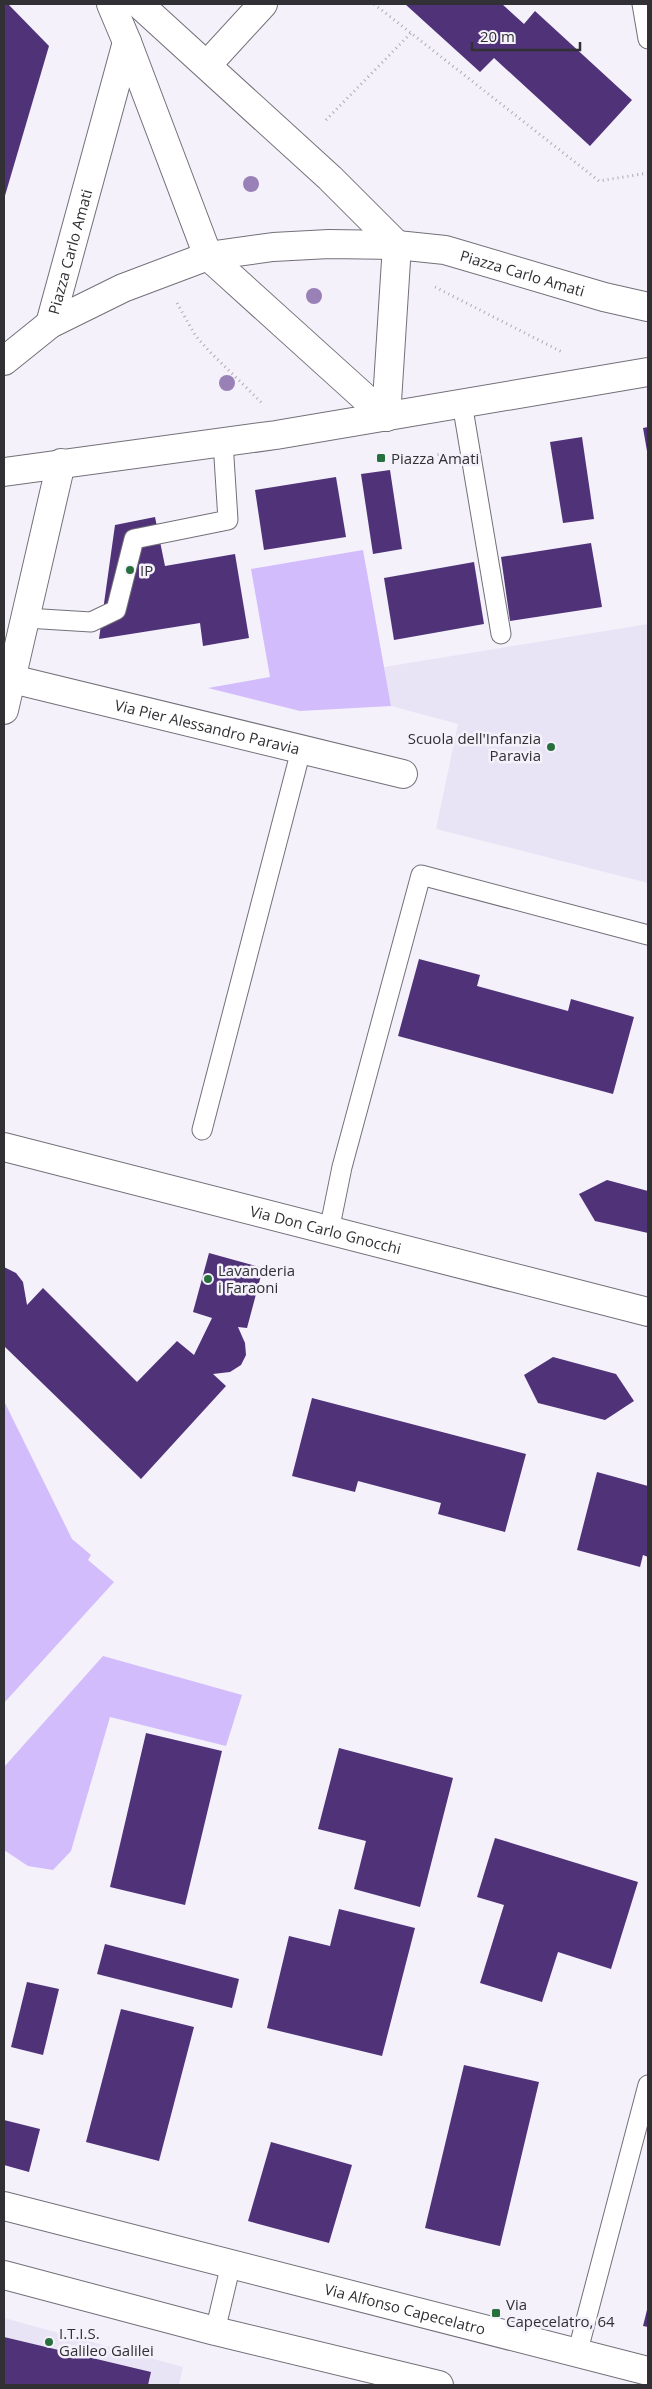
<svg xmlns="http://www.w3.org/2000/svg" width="652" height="2389" viewBox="0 0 652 2389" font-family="'Open Sans',sans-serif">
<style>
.built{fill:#e9e4f5}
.green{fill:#d2bcfc}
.building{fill:#503279}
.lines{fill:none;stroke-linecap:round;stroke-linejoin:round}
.service-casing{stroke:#737079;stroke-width:21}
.minor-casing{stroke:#737079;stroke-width:30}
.tertiary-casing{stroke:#737079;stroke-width:30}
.path{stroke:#adabb2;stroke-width:3;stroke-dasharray:1 4;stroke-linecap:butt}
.service{stroke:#fff;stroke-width:19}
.minor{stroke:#fff;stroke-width:28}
.tertiary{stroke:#fff;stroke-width:28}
.tree{fill:#9981b8}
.poi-dot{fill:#27703d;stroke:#f4f1fb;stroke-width:2}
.labels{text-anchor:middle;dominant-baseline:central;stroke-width:5;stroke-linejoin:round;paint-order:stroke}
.street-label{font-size:15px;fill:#313034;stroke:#f4f1fb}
.poi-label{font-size:15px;fill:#313034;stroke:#f4f1fb;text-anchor:start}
</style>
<rect width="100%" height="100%" fill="#f4f1fb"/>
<g class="built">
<path d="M 648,624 L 648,883 L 436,829 L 458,724 L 391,706 L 384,667 Z"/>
<path d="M 4,2318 L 183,2367 L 179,2385 L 4,2385 Z"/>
</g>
<g class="green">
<path d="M 363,550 L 391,706 L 300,711 L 208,688 L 270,677 L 251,569 Z"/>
<path d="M 4,1401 L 72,1539 L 91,1555 L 88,1560 L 114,1582 L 4,1703 Z"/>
<path d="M 103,1656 L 242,1695 L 226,1746 L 110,1717 L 71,1851 L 53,1870 L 28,1866 L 4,1850 L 4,1767 Z"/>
</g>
<g class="building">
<path d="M 4,4 L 8,4 L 49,46 L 4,199 Z"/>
<path d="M 405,4 L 502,4 L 524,24 L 535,11 L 632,100 L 590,146 L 494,58 L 480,72 Z"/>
<path d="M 648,427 L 648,451 L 647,451 L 643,428 Z"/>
<path d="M 582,437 L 594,519 L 563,523 L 550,442 Z"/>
<path d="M 390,470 L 402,549 L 373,554 L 361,474 Z"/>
<path d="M 336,477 L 346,537 L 264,550 L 255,490 Z"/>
<path d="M 155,517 L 165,566 L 235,554 L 249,638 L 203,646 L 200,623 L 99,639 L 115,525 Z"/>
<path d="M 591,543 L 602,607 L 510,621 L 501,557 Z"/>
<path d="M 474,562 L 484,624 L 394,640 L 384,578 Z"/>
<path d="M 419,959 L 480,975 L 477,986 L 568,1011 L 571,999 L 634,1017 L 613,1094 L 398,1036 Z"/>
<path d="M 607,1180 L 648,1191 L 648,1233 L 595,1221 L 579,1194 Z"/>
<path d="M 209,1253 L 263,1268 L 247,1328 L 238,1327 L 245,1343 L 246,1355 L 241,1365 L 230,1372 L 213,1374 L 226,1386 L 141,1479 L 4,1346 L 4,1267 L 16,1273 L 23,1282 L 27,1305 L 43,1288 L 137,1382 L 177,1341 L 194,1355 L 212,1318 L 193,1312 Z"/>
<path d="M 553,1357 L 616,1374 L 634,1401 L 605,1420 L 538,1403 L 524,1375 Z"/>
<path d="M 312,1398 L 526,1454 L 505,1532 L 438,1514 L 441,1503 L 358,1481 L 355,1492 L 292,1476 Z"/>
<path d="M 597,1472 L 648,1486 L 648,1557 L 643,1555 L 640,1567 L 577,1550 Z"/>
<path d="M 146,1733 L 222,1751 L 185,1905 L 110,1887 Z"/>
<path d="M 339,1748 L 453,1778 L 420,1907 L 354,1889 L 366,1841 L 318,1829 Z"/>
<path d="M 495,1838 L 638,1882 L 611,1969 L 558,1952 L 542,2002 L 480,1983 L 504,1905 L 477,1897 Z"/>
<path d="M 339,1909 L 415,1928 L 382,2056 L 267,2028 L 289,1936 L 330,1946 Z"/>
<path d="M 105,1944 L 239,1979 L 232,2008 L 97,1974 Z"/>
<path d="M 27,1982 L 59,1989 L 43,2055 L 11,2047 Z"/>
<path d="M 121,2009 L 194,2027 L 159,2161 L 86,2142 Z"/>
<path d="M 464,2065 L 539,2082 L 500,2246 L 425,2228 Z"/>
<path d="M 4,2120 L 40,2129 L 29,2172 L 4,2165 Z"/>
<path d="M 271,2142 L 352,2165 L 329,2243 L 248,2221 Z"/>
<path d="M 648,2306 L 648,2327 L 643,2326 Z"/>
<path d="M 4,2337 L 151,2372 L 148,2385 L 4,2385 Z"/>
</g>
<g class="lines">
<g class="service-casing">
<g id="service">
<path d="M 642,4 L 648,39"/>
<path d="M 462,403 L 501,634"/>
<path d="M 26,618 L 91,622 L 116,610 L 134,539 L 228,520 L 223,442"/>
<path d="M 202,1130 L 301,750"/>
<path d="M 329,1231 L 342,1167 L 421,875 L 648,935"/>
<path d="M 215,2331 L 231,2264"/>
<path d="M 577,2354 L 648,2085"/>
</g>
</g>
<g class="minor-casing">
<g id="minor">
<path d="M 207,65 L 263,4"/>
<path id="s1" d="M 12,679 L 403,774"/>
<path d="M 4,710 L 61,463"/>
<path id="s2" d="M 4,1147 L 648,1312"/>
<path id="s3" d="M 4,2206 L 648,2371"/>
<path d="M 4,2275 L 215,2331 L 439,2385"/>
</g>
</g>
<g class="tertiary-casing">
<g id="tertiary">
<path d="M 111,4 L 127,42 L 208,256 L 386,417"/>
<path d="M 139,4 L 330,178 L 397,245 L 386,417"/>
<path id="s4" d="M 50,324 L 127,42"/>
<path id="s5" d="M 4,361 L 50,324 L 123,288 L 208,256 L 273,247 L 329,244 L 397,245 L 445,250 L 604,297 L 648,307"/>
<path d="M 4,472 L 276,435 L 648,372"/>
</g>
</g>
<g class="path">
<path d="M 374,4 L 599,181 L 648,173"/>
<path d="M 326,120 L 411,33"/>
<path d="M 435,287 L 564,353"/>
<path d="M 177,303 L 195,335 L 209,351 L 263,404"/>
<path d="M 398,461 L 442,454"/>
</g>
<use href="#service" class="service"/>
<use href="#minor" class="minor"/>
<use href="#tertiary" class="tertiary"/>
</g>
<g class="tree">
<circle cx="251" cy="184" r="8"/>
<circle cx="314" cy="296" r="8"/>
<circle cx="227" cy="383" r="8"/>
</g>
<g class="poi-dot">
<rect x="376" y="453" width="10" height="10" rx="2.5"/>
<circle cx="130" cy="570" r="5"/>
<circle cx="551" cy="747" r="5"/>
<circle cx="208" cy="1279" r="5"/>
<rect x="491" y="2308" width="10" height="10" rx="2.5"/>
<circle cx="49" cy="2342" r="5"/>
</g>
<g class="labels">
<g class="street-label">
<text stroke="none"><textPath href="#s4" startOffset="75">Piazza Carlo Amati</textPath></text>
<text stroke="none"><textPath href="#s5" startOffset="550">Piazza Carlo Amati</textPath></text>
<text stroke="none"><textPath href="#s1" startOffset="201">Via Pier Alessandro Paravia</textPath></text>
<text stroke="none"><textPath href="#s2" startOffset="332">Via Don Carlo Gnocchi</textPath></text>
<text stroke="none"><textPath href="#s3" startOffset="414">Via Alfonso Capecelatro</textPath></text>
</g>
<g class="poi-label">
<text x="391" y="458">Piazza Amati</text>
<text x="140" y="570">IP</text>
<text x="541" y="738" text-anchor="end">Scuola dell'Infanzia<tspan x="541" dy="17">Paravia</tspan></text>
<text x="218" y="1270">Lavanderia<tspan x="218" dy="17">i Faraoni</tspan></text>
<text x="506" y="2304">Via<tspan x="506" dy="17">Capecelatro, 64</tspan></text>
<text x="59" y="2333">I.T.I.S.<tspan x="59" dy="17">Galileo Galilei</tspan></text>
</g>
</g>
<rect width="652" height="2389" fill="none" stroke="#313034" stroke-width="10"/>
<path d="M472 42v8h108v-8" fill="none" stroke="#313034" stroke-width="2.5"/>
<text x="480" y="42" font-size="15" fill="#313034" stroke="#f4f1fb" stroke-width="4" paint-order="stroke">20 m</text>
</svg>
